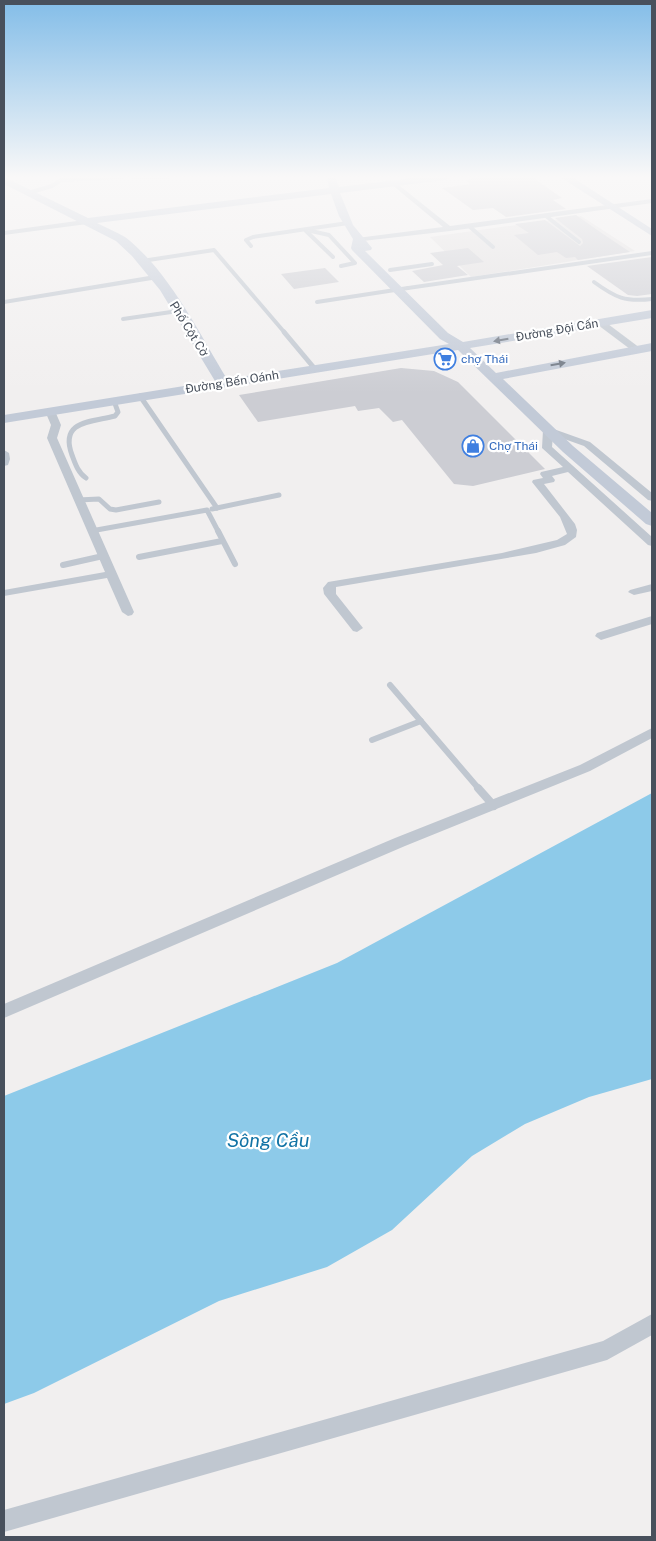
<svg xmlns="http://www.w3.org/2000/svg" width="656" height="1541" viewBox="0 0 656 1541" font-family="'Public Sans',sans-serif">
<style>
.education{fill:#e2e0e1}
.water{fill:#8dcae9}
.building{fill:#cccdd3}
.lines{fill:none;stroke-linecap:round;stroke-linejoin:round}
.lane-far3{stroke:#c0c7d0;stroke-width:4}
.lane-far2{stroke:#c0c7d0;stroke-width:5}
.lane-far1{stroke:#c0c7d0;stroke-width:6}
.lane{stroke:#c0c7d0;stroke-width:8}
.street{fill:#c0c7d0;fill-rule:evenodd}
.secondary{fill:#c2cad7;fill-rule:evenodd}
.oneway{fill:#6d7581}
.labels{text-anchor:middle;dominant-baseline:central;stroke-width:4.5;stroke-linejoin:round;paint-order:stroke}
.far-street-label{font-size:12px;fill:#48505c;stroke:#fff}
.far-shop-label{font-size:12px;fill:#366cbe;stroke:#fff;text-anchor:start}
.near-water-label{font-size:19px;font-style:italic;fill:#1173a5;stroke:#fff}
</style>
<rect width="100%" height="100%" fill="#f1efef"/>
<path class="education" d="M 581,216 L 635,251 L 471,277 L 430,237 Z"/>
<path class="water" d="M 652,793 L 652,1079 L 589,1097 L 525,1124 L 472,1156 L 392,1230 L 327,1267 L 219,1301 L 34,1393 L 4,1404 L 4,1096 L 337,963 Z"/>
<g class="building">
<path d="M 484,177 L 532,177 L 562,198 L 553,200 L 566,209 L 506,217 L 493,208 L 473,210 L 442,188 L 471,184 L 465,180 Z"/>
<path d="M 576,215 L 603,234 L 630,252 L 578,260 L 575,257 L 566,258 L 557,252 L 538,255 L 514,235 L 529,233 L 515,224 L 545,220 L 580,246 L 583,243 L 582,239 L 555,218 Z"/>
<path d="M 468,248 L 484,262 L 457,266 L 468,275 L 424,282 L 412,271 L 443,265 L 430,253 Z"/>
<path d="M 652,257 L 652,294 L 637,296 L 628,295 L 587,266 Z"/>
<path d="M 325,268 L 339,282 L 294,289 L 281,274 Z"/>
<path d="M 401,368 L 434,371 L 458,382 L 545,469 L 473,486 L 454,484 L 402,420 L 393,422 L 379,408 L 358,411 L 355,406 L 258,422 L 239,395 Z"/>
</g>
<g class="lines">
<g class="lane-far3">
<path d="M 133,177 L 167,177"/>
<path d="M 28,193 L 52,186 L 61,180 L 122,177"/>
<path d="M 546,216 L 579,242"/>
<path d="M 470,227 L 493,247"/>
<path d="M 306,231 L 333,257"/>
<path d="M 311,231 L 329,235 L 355,263 L 341,266"/>
<path d="M 251,246 L 246,240 L 253,237 L 348,223"/>
<path d="M 142,261 L 214,250 L 285,333"/>
<path d="M 390,270 L 432,264"/>
<path d="M 594,282 C 616,298 625,302 652,299"/>
<path d="M 317,302 L 408,288"/>
<path d="M 123,319 L 178,311"/>
</g>
<g class="lane-far2">
<path d="M 284,332 L 315,369"/>
<path d="M 140,396 L 217,508"/>
<path d="M 86,478 C 78,473 75,463 72,455 C 59,420 92,422 115,416 L 118,412 L 114,401"/>
<path d="M 78,500 L 99,499 L 110,509 L 116,510 L 159,502"/>
<path d="M 212,509 L 279,495"/>
<path d="M 91,531 L 207,510 L 219,533"/>
</g>
<g class="lane-far1">
<path d="M 218,531 L 235,564"/>
<path d="M 139,557 L 222,541"/>
<path d="M 63,565 L 103,556"/>
<path d="M 390,685 L 479,789"/>
<path d="M 372,740 L 421,721"/>
</g>
<path class="lane" d="M 478,788 L 494,806"/>
<g class="street">
<path d="M 391,182 L 395,182 L 450,226 L 652,199 L 652,203 L 450,231 L 354,242 L 354,238 L 357,238 L 443,227 L 391,184 Z"/>
<path d="M 84,220 L 88,222 L 87,224 L 4,235 L 4,231 Z"/>
<path d="M 652,251 L 652,255 L 408,290 L 404,288 L 408,286 Z"/>
<path d="M 155,275 L 159,277 L 158,279 L 4,304 L 4,300 Z"/>
<path d="M 598,321 L 604,321 L 640,348 L 640,352 L 634,352 L 598,325 Z"/>
<path d="M 50,408 L 55,411 L 61,425 L 57,438 L 134,612 L 132,615 L 128,616 L 122,612 L 107,578 L 4,596 L 4,590 L 105,572 L 47,438 L 51,425 L 45,411 Z"/>
<path d="M 548,427 L 590,442 L 652,493 L 652,501 L 648,500 L 584,446 L 553,435 L 552,447 L 652,537 L 652,546 L 648,545 L 568,472 L 552,476 L 555,480 L 554,482 L 544,484 L 575,524 L 577,530 L 576,537 L 565,545 L 536,553 L 336,587 L 336,594 L 363,628 L 357,632 L 353,631 L 324,594 L 323,588 L 328,582 L 502,553 L 557,540 L 567,534 L 560,517 L 532,482 L 533,480 L 543,478 L 540,474 L 541,472 L 563,467 L 542,448 L 543,430 Z"/>
<path d="M 4,450 L 9,453 L 10,459 L 8,465 L 4,466 Z"/>
<path d="M 652,584 L 652,591 L 634,595 L 628,592 L 630,590 Z"/>
<path d="M 652,616 L 652,624 L 601,640 L 595,636 L 597,633 Z"/>
<path d="M 652,728 L 652,738 L 590,771 L 405,846 L 4,1018 L 4,1004 L 395,838 L 580,765 Z"/>
<path d="M 652,1314 L 652,1335 L 607,1360 L 4,1532 L 4,1510 L 603,1341 Z"/>
</g>
<g class="secondary">
<path d="M 4,177 L 88,218 L 329,188 L 327,177 L 335,177 L 339,187 L 420,177 L 450,177 L 445,180 L 340,193 L 353,225 L 372,248 L 371,250 L 365,251 L 448,333 L 463,342 L 652,310 L 652,318 L 470,348 L 496,373 L 652,343 L 652,351 L 503,379 L 573,446 L 652,513 L 652,526 L 646,524 L 563,452 L 458,350 L 4,423 L 4,415 L 215,381 L 160,290 L 132,256 L 116,241 L 4,184 ZM 331,194 L 339,216 L 353,239 L 351,248 L 352,250 L 440,339 L 449,344 L 227,379 C 199,333 169,271 125,237 C 117,232 106,228 97,223 Z"/>
<path d="M 560,177 L 572,177 L 652,229 L 652,236 Z"/>
</g>
</g>
<defs><path id="oneway-solid" d="M-6-.8H1V-3.2L6.5 0L1 3.2V.8H-6Z" transform="scale(1.25)"/></defs>
<g class="oneway">
<use href="#oneway-solid" transform="translate(501 340) rotate(170)"/>
<use href="#oneway-solid" transform="translate(558 364) rotate(-10)"/>
</g>
<linearGradient id="sky" x2="0" y2="1"><stop stop-color="#83bde8"/><stop offset="0.45" stop-color="#f9f8f8"/><stop offset="1" stop-color="#f9f8f8" stop-opacity="0"/></linearGradient>
<rect width="656" height="393" fill="url(#sky)"/>
<defs>
<g id="supermarket-ring" transform="scale(1.125)"><circle r="9.5" fill="#fff" stroke="#3f7fe0" stroke-width="1.5"/><path d="M-6-5.5h2.5l.6 2H6L4.5 2H-2.5L-4.4-4H-6ZM-1.5 3.2a1.3 1.3 0 1 0 .1 0ZM3 3.2a1.3 1.3 0 1 0 .1 0Z" fill="#3f7fe0"/></g>
<g id="shop-ring" transform="scale(1.125)"><circle r="9.5" fill="#fff" stroke="#3f7fe0" stroke-width="1.5"/><path d="M-5-2.5h2.3a2.7 3.5 0 0 1 5.4 0H5L5.5 6h-11ZM-1.5-2.5h3a1.5 2.3 0 0 0-3 0Z" fill="#3f7fe0"/></g>
</defs>
<g fill-rule="evenodd">
<use href="#supermarket-ring" x="445" y="359"/>
<use href="#shop-ring" x="473" y="446"/>
</g>
<g class="labels">
<g class="far-street-label">
<text transform="translate(189 329) rotate(58)">Phố Cột Cờ</text>
<text transform="translate(557 330) rotate(-10)">Đường Đội Cấn</text>
<text transform="translate(232 382) rotate(-9)">Đường Bến Oánh</text>
</g>
<g class="far-shop-label">
<text x="461" y="359">chợ Thái</text>
<text x="489" y="446">Chợ Thái</text>
</g>
<g class="near-water-label">
<text x="268" y="1140">Sông Cầu</text>
</g>
</g>
<rect width="656" height="1541" fill="none" stroke="#48505c" stroke-width="10"/>
</svg>
